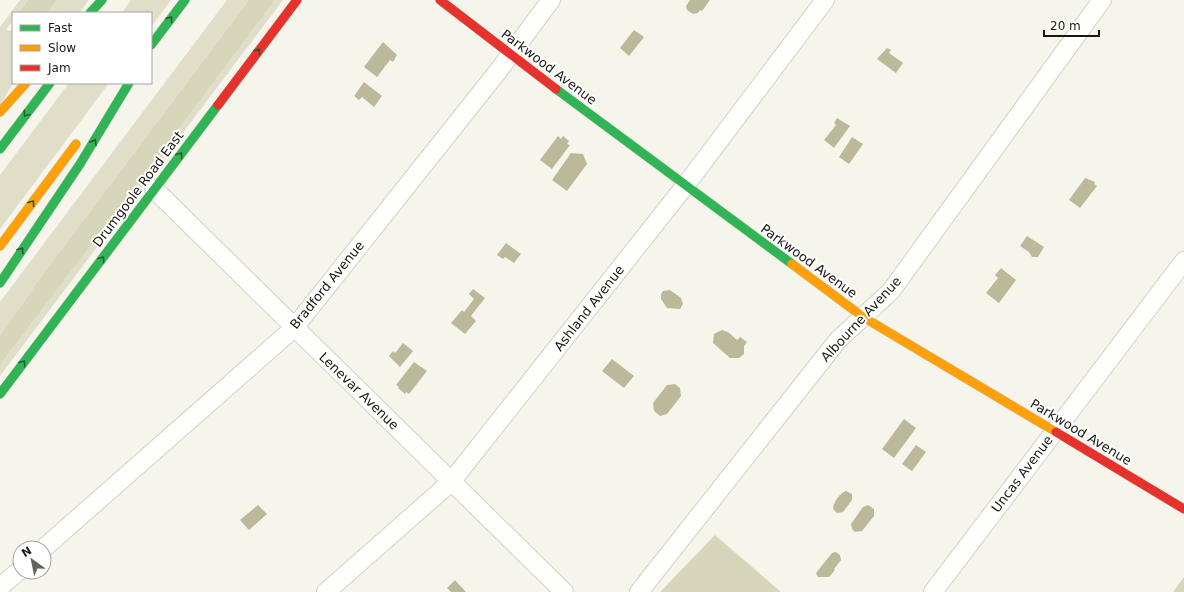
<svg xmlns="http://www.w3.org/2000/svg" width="1184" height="592" viewBox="0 0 1184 592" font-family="'DejaVu Sans',sans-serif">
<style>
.green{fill:#e0dec8}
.forest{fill:#d8d6ba}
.water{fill:#bcb99a}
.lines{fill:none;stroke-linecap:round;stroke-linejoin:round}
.street-casing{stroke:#d2d1c9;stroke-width:20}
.fast-casing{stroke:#d2d1c9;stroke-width:10}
.slow-casing{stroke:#d2d1c9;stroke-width:10}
.jam-casing{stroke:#d2d1c9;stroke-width:10}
.street{stroke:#fefefc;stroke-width:18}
.fast{stroke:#30b455;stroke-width:9}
.slow{stroke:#ff9f0a;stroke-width:9}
.jam{stroke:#e5322d;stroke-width:9}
.oneway{stroke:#235e30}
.labels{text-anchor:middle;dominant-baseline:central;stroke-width:4;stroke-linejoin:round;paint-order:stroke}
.street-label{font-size:13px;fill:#181711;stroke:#fff}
</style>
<rect width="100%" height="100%" fill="#f6f5eb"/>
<g class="green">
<path d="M 20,0 L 28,0 L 18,13 L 13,13 L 13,20 L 6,30 L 13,31 L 13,83 L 0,106 L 0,27 Z"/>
<path d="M 57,0 L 89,0 L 79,13 L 47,13 Z"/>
<path d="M 131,0 L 171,0 L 151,27 L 151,13 L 122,13 Z"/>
<path d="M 227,0 L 249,0 L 38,281 L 0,336 L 0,302 Z"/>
<path d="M 275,0 L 283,0 L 0,376 L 0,365 L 164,149 Z"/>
<path d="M 69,83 L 109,83 L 0,229 L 0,175 Z"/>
</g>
<g class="forest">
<path d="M 28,0 L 57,0 L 47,13 L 18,13 Z"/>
<path d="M 249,0 L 275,0 L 164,149 L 0,365 L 0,336 L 38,281 Z"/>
<path d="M 715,535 L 781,592 L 660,592 Z"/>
<path d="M 1184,577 L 1184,592 L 1173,592 Z"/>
</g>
<g class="water">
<path d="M 690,0 L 710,0 L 702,11 L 700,10 L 698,13 L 693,14 L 687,10 L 686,6 Z"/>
<path d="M 634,30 L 644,37 L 629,56 L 620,48 Z"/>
<path d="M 383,42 L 397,55 L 393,62 L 390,60 L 377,77 L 364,67 Z"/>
<path d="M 887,48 L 891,50 L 889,53 L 903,63 L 896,73 L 877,59 Z"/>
<path d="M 364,82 L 382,96 L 374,107 L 362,97 L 359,100 L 354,96 Z"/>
<path d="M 837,118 L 850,126 L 834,148 L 824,140 L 836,125 L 834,123 Z"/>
<path d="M 558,136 L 561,139 L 563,136 L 569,141 L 567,144 L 570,145 L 552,169 L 540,160 Z"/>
<path d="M 852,137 L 863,144 L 849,164 L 839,157 Z"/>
<path d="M 571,153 L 583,154 L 587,164 L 567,191 L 552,180 Z"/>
<path d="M 1085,178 L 1095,182 L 1094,184 L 1097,186 L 1080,208 L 1069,200 Z"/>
<path d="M 1027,236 L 1044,247 L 1038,257 L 1032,257 L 1029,252 L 1020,246 Z"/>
<path d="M 506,243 L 521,254 L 514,263 L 505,257 L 503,259 L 497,255 Z"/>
<path d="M 1001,268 L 1016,280 L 999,303 L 986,293 L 998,278 L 995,275 Z"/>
<path d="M 473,289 L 485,298 L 471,316 L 476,321 L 465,334 L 451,323 L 462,310 L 464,312 L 474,299 L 469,294 Z"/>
<path d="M 670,290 L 681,298 L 683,304 L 680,309 L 667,308 L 661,299 L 661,294 L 663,291 Z"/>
<path d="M 722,330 L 728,332 L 737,340 L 740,337 L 747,342 L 744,346 L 744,354 L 739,358 L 730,358 L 713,343 L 714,334 Z"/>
<path d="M 403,343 L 413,351 L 400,367 L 389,356 L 393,351 L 395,353 Z"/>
<path d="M 612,359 L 634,376 L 624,388 L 602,371 Z"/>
<path d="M 414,362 L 427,371 L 409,394 L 406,392 L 405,394 L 398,388 L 399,387 L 396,385 Z"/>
<path d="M 675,384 L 680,388 L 681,396 L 667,414 L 660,416 L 654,411 L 653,403 L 667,385 Z"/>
<path d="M 904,419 L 916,428 L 894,458 L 882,449 Z"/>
<path d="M 916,445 L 926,452 L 912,471 L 902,464 Z"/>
<path d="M 846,491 L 852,494 L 852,500 L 843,512 L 837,513 L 833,509 C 833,502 840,493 846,491 Z"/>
<path d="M 258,505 L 267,514 L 249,530 L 240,520 Z"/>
<path d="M 868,505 L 874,509 L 874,516 L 862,531 L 855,532 L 852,529 L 851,524 L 863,507 Z"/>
<path d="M 836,552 L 840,555 L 841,560 L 834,569 L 835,570 L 829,577 L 818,577 L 816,573 L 832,553 Z"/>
<path d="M 455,580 L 466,592 L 451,592 L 447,588 Z"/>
</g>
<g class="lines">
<g class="street-casing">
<g id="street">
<path d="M 154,189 L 564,592"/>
<path d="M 44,548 L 294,328 L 499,70 L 551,0"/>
<path d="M 0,587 L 20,570"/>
<path d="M 326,592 L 451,482 L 685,186 L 825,0"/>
<path d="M 639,592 L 838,340 L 891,291 L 1102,0"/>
<path d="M 933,592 L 1184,261"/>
</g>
</g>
<g class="fast-casing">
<g id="fast">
<path d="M 90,13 L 102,0"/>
<path d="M 151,45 L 185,0"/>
<path d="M 556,89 L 792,264"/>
<path d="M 0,149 L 50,83"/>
<path d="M 0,283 L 80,164 L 129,83"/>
<path d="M 0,394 L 218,105"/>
</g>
</g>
<g class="slow-casing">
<g id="slow">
<path d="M 0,112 L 26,83"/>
<path d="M 0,246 L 76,144"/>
<path d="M 792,264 L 863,317 L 1056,432"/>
</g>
</g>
<g class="jam-casing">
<g id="jam">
<path d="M 440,0 L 556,89"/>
<path d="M 218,105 L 297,0"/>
<path d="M 1056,432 L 1184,509"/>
</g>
</g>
<use href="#street" class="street"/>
<use href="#fast" class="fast"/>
<use href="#slow" class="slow"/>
<use href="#jam" class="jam"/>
</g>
<defs><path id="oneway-chevron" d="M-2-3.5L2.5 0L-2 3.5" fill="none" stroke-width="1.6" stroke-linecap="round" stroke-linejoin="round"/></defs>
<g class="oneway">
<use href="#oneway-chevron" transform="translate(170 19) rotate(-53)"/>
<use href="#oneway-chevron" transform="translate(258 51) rotate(-53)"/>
<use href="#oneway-chevron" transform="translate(26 114) rotate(127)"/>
<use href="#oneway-chevron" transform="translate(94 142) rotate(-59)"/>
<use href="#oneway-chevron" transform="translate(180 155) rotate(-53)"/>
<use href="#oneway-chevron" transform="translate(32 203) rotate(-53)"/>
<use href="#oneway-chevron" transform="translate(21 250) rotate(-57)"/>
<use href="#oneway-chevron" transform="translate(102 259) rotate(-53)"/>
<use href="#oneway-chevron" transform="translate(23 363) rotate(-53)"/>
</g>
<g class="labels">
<g class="street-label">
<text transform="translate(549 67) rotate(37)">Parkwood Avenue</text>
<text transform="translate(138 189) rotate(-53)">Drumgoole Road East</text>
<text transform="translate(809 261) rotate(36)">Parkwood Avenue</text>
<text transform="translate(327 285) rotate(-51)">Bradford Avenue</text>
<text transform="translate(589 308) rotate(-52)">Ashland Avenue</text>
<text transform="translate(861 319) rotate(-47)">Albourne Avenue</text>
<text transform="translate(359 391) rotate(44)">Lenevar Avenue</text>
<text transform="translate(1081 432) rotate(31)">Parkwood Avenue</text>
<text transform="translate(1022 474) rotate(-53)">Uncas Avenue</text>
</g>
</g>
<rect x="12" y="12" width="140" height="72" fill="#ffffff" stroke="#a3a2a0"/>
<rect x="20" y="25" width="20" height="6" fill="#30b455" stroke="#a3a2a0"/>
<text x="48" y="32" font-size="12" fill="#181711">Fast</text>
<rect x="20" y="45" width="20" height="6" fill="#ff9f0a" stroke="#a3a2a0"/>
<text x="48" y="52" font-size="12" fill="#181711">Slow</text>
<rect x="20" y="65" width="20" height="6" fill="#e5322d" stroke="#a3a2a0"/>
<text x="48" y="72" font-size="12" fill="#181711">Jam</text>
<g transform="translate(32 560) rotate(327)"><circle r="19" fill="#ffffff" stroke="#a3a2a0"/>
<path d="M0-3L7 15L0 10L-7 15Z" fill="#66655d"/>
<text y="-6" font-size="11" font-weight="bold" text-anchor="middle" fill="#181711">N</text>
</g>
<path d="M1044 30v6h55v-6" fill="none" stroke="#181711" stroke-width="2"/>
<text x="1050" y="30" font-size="12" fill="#181711" stroke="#ffffff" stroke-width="3" paint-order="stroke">20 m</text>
</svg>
